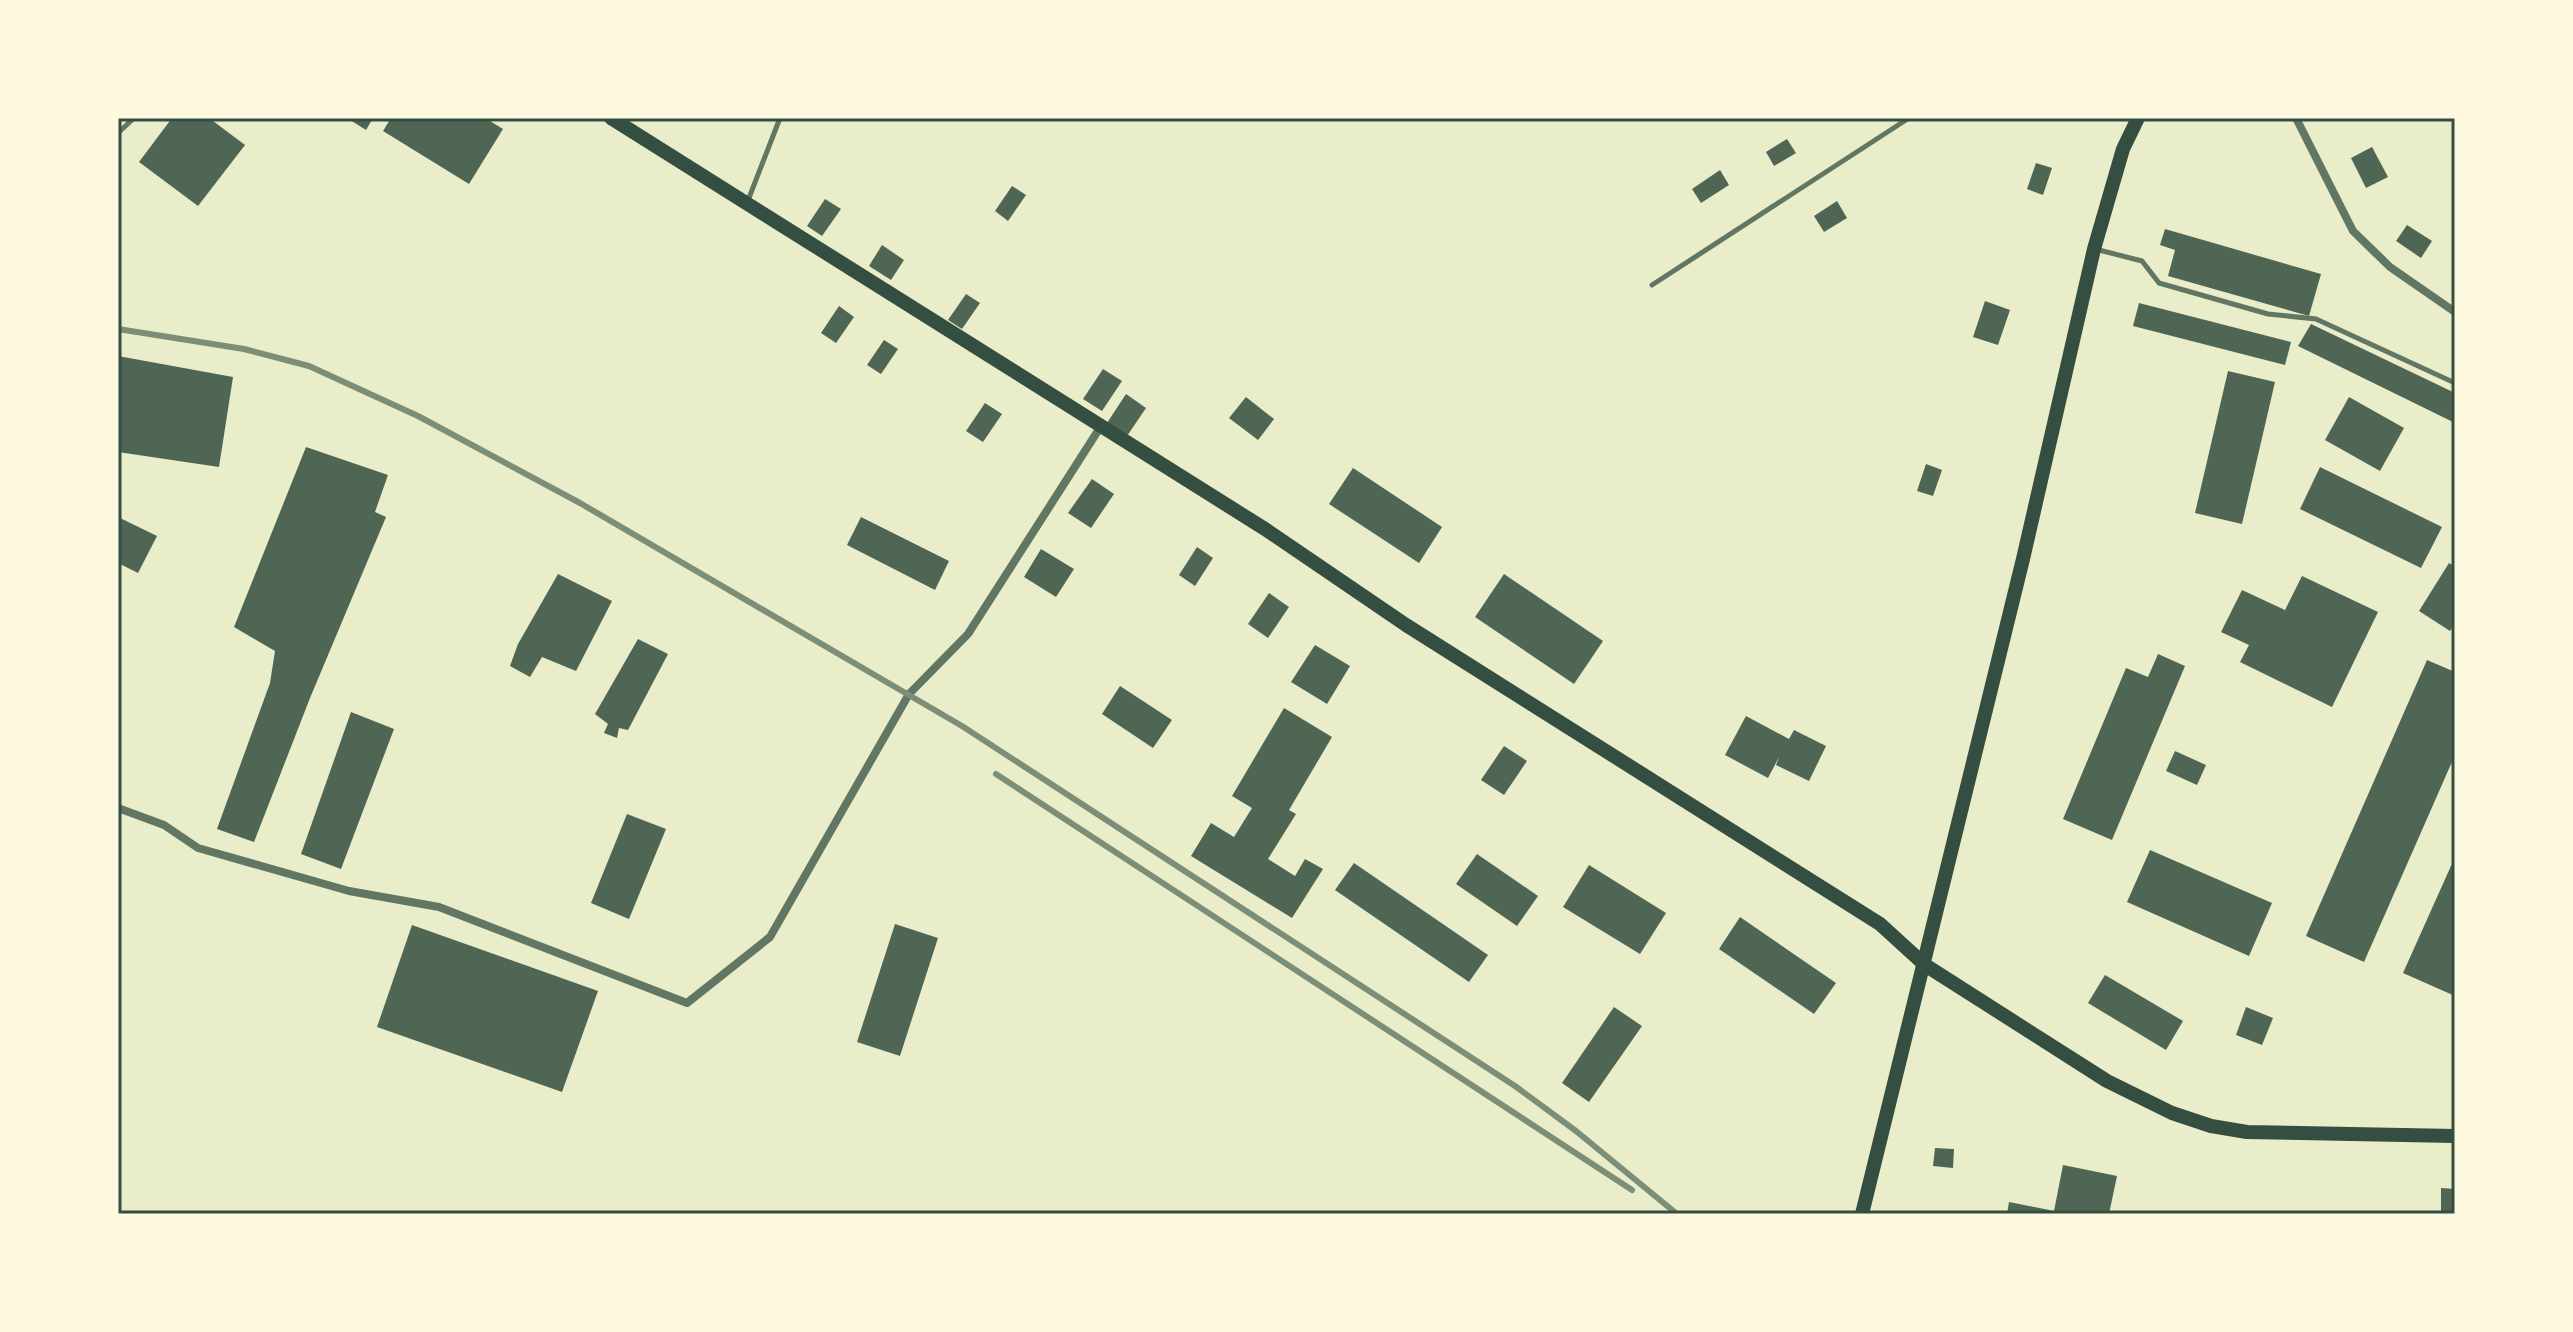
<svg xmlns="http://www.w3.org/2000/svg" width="2573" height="1332" viewBox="0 0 2573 1332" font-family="'Open Sans',sans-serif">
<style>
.building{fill:#4f6655}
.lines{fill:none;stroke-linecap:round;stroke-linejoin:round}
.service{stroke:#617663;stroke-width:5}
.minor{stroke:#617663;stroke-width:8}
.secondary{stroke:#344e41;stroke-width:14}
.rail{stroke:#7c8e77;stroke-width:6}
.neatline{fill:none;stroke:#344e41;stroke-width:3}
</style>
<rect width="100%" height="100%" fill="#e9edc9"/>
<g class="building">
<path d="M 172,118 L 209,118 L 245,145 L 198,206 L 139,162 Z"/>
<path d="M 347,118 L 373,118 L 366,130 Z"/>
<path d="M 391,118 L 485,118 L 503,129 L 469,184 L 383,131 Z"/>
<path d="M 1787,139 L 1796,153 L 1774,166 L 1766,152 Z"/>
<path d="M 2372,147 L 2388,177 L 2366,188 L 2351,158 Z"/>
<path d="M 2036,163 L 2052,168 L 2043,195 L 2027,189 Z"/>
<path d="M 1720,170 L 1729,185 L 1701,203 L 1692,189 Z"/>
<path d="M 1012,186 L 1026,195 L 1008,221 L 995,211 Z"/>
<path d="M 825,199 L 841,209 L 822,236 L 807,226 Z"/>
<path d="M 1837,201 L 1847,218 L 1824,232 L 1814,216 Z"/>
<path d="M 2407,225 L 2432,241 L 2421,258 L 2396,241 Z"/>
<path d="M 2165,229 L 2321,274 L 2309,316 L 2168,276 L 2175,250 L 2160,245 Z"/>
<path d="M 882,245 L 904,260 L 891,280 L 869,266 Z"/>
<path d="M 966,294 L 980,303 L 962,329 L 948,320 Z"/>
<path d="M 1985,301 L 2010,310 L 1998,345 L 1973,337 Z"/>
<path d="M 2139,303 L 2291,342 L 2285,365 L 2133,326 Z"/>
<path d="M 839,306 L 854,317 L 836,343 L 821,333 Z"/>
<path d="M 2311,324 L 2455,393 L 2455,423 L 2298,346 Z"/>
<path d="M 884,340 L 898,349 L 881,374 L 867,365 Z"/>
<path d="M 118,356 L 233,377 L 219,467 L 118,452 Z"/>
<path d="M 1103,369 L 1122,381 L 1102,411 L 1083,399 Z"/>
<path d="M 2228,371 L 2275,382 L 2242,524 L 2195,513 Z"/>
<path d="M 1126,394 L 1146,408 L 1125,439 L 1105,426 Z"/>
<path d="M 1246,397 L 1274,419 L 1258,440 L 1229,418 Z"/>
<path d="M 2349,397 L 2404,428 L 2380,471 L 2325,440 Z"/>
<path d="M 985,403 L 1002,414 L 983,442 L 966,431 Z"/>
<path d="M 306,447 L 388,475 L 375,512 L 386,517 L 310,698 L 254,842 L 217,829 L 270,683 L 275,651 L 234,627 Z"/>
<path d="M 1926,464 L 1942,470 L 1933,496 L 1917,491 Z"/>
<path d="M 2320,467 L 2442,527 L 2421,568 L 2300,509 Z"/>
<path d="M 1353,468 L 1442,527 L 1419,563 L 1329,504 Z"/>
<path d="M 1092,479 L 1114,494 L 1091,528 L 1068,513 Z"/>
<path d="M 118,517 L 157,536 L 138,573 L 118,563 Z"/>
<path d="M 861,517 L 949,561 L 935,590 L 847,545 Z"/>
<path d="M 1197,547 L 1213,558 L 1195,586 L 1179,575 Z"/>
<path d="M 1041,549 L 1074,569 L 1056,597 L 1024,577 Z"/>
<path d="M 2449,563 L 2455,567 L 2455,623 L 2450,631 L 2419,611 Z"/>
<path d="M 558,574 L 612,601 L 576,671 L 542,657 L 530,677 L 510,666 L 518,644 Z"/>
<path d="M 1504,574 L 1603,641 L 1574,684 L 1475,617 Z"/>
<path d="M 2302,576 L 2378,612 L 2332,707 L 2240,662 L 2249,645 L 2221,632 L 2242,590 L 2285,610 Z"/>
<path d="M 1269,593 L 1289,607 L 1268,638 L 1248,624 Z"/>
<path d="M 638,639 L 668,654 L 628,730 L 619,728 L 617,738 L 604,733 L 608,724 L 595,714 Z"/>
<path d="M 1315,645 L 1350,666 L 1327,704 L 1291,682 Z"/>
<path d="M 2158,654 L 2185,666 L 2112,840 L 2063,819 L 2126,668 L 2148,677 Z"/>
<path d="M 2427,660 L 2455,672 L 2455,755 L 2364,962 L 2306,936 Z"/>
<path d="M 1120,686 L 1172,720 L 1153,748 L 1102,714 Z"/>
<path d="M 1284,708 L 1332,737 L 1289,810 L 1296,814 L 1268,859 L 1295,876 L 1305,859 L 1323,869 L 1292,918 L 1191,856 L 1211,823 L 1234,837 L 1252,808 L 1232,796 Z"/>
<path d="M 351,712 L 394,729 L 341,869 L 301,854 Z"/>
<path d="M 1746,716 L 1789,739 L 1794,730 L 1826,746 L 1809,781 L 1776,765 L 1779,757 L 1768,778 L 1725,755 Z"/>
<path d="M 1504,746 L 1527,761 L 1504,795 L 1481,780 Z"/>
<path d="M 2175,751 L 2206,765 L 2197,785 L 2166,771 Z"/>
<path d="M 627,814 L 666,829 L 629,919 L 591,903 Z"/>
<path d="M 2150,850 L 2272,903 L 2249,956 L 2127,902 Z"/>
<path d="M 1477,854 L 1538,896 L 1517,926 L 1456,884 Z"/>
<path d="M 2455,857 L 2455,996 L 2403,973 Z"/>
<path d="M 1354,863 L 1488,955 L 1469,982 L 1335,890 Z"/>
<path d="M 1589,865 L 1666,913 L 1640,954 L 1563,907 Z"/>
<path d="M 1740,917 L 1836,983 L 1814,1014 L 1719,949 Z"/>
<path d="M 895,924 L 938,938 L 900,1056 L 857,1042 Z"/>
<path d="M 412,925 L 598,991 L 562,1092 L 377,1027 Z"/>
<path d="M 2105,975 L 2183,1021 L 2166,1050 L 2088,1003 Z"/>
<path d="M 1614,1007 L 1642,1026 L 1589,1102 L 1562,1083 Z"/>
<path d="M 2246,1007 L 2273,1018 L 2262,1045 L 2236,1035 Z"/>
<path d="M 1935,1148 L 1954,1149 L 1953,1168 L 1933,1166 Z"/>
<path d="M 2063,1165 L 2117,1176 L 2109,1214 L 2007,1214 L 2009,1202 L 2054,1211 Z"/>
<path d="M 2441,1188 L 2455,1189 L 2455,1214 L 2441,1214 Z"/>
</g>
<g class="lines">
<g class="service">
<path d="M 118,133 L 134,118"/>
<path d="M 747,203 L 780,118"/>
<path d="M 2095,249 L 2142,261 L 2159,283 L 2268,314 L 2316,319 L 2455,383"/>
<path d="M 1652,285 L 1909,118"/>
</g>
<g class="minor">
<path d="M 2296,118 L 2353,231 L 2390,267 L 2455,312"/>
<path d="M 118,808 L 164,825 L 198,848 L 349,891 L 439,907 L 687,1003 L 770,937 L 909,694 L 968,634 L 1101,426"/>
</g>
<g class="secondary">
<path d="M 611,118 L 1265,529 L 1406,625 L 1880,924 L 1925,965 L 2107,1081 L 2172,1113 L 2211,1126 L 2247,1132 L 2455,1136"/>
<path d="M 1862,1214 L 2023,559 L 2094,249 L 2123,149 L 2138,118"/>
</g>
<g class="rail">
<path d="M 118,329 L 244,349 L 309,366 L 418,416 L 580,503 L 962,726 L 1515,1086 L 1576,1131 L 1677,1214"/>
<path d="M 996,774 L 1632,1190"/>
</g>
</g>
<rect width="2573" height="1332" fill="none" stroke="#fefae0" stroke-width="240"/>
<rect x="120" y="120" width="2333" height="1092" class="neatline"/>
</svg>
